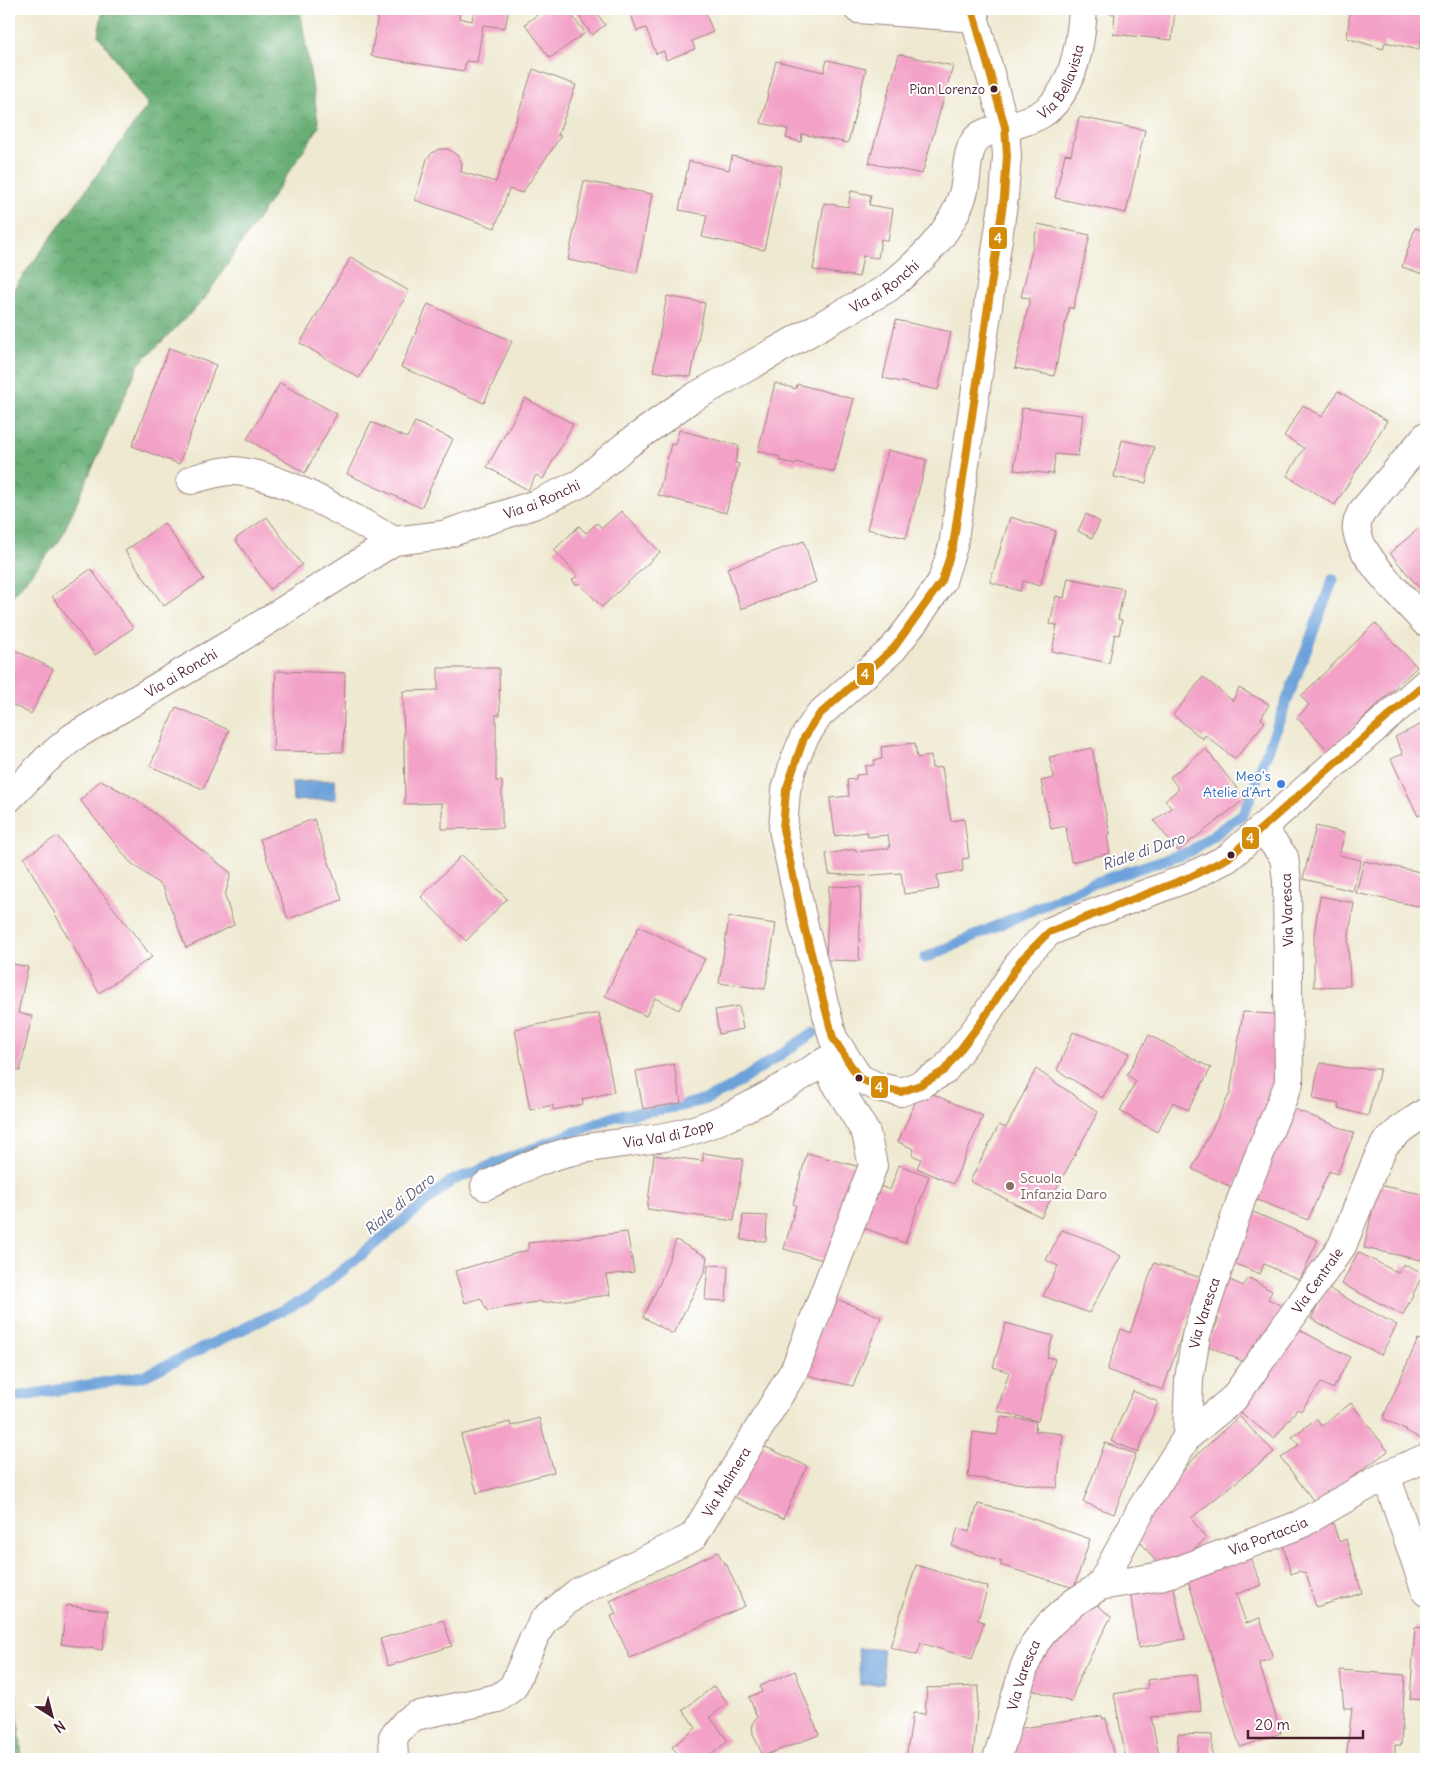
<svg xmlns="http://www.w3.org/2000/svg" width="1435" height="1768" viewBox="0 0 1435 1768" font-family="Delius,sans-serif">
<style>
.forest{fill:url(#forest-crowns);stroke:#586650}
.water{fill:#6ca1d9;stroke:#5b6082}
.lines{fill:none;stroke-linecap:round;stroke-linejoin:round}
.stream{stroke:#6ca1d9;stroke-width:11}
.building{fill:#f3a1c6}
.minor-casing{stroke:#9c847e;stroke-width:30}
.minor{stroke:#fff;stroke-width:28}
.bus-1-casing{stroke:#fff;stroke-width:11}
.bus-1{stroke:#d48b09;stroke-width:8}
.bus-dot{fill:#4a1f2b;stroke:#fff;stroke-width:2}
.shop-dot{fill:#3f7fe0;stroke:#fff;stroke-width:2}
.education-dot{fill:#8d6e63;stroke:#fff;stroke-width:2}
.labels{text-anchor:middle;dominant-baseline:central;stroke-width:4;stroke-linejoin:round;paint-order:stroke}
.bus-label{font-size:13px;fill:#4a1f2b;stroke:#fff;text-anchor:end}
.street-label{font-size:14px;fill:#4a1f2b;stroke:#fff}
.shop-label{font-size:14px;fill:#366cbe;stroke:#fff;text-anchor:end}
.education-label{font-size:14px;fill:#785e54;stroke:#fff;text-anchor:start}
.water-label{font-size:15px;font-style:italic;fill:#595a79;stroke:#fff}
.line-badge{stroke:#fff;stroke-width:2}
.badge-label{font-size:14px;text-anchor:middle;font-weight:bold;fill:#fff}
</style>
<defs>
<pattern id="forest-crowns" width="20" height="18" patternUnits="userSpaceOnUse" patternTransform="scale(1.25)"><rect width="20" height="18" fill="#67ae74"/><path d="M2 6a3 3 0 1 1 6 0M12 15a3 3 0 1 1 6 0" fill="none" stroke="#578d5f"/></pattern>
</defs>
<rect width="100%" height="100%" fill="#fff"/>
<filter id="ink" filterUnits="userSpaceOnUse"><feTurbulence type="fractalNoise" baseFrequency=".02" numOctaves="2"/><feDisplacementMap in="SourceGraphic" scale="10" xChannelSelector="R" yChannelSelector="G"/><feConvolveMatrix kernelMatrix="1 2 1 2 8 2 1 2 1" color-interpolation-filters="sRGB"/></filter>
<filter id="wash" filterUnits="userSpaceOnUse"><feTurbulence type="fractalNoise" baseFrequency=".0096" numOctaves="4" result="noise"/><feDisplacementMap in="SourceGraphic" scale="20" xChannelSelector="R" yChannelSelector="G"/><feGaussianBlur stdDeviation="1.12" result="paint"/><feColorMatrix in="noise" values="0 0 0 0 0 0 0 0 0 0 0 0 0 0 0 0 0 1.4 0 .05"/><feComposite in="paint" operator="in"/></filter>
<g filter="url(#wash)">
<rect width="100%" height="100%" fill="#eee9d0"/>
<g class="forest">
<path d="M 103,9 L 300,9 L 319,127 L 203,301 L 139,364 L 60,540 L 9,600 L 9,295 L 148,105 L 98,35 Z"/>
<path d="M 9,1694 L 16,1694 L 22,1759 L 9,1759 Z"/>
</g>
<g class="water">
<path d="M 335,780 L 336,799 L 293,801 L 292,782 Z"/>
<path d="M 882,1648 L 884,1684 L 860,1685 L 858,1649 Z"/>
</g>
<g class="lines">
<g class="stream">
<path d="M 925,958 L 1088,885 L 1191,851 L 1244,813 L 1333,579"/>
<path d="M 9,1398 L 144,1376 L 310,1297 L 451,1181 L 616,1116 L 681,1106 L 706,1099 L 730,1088 L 813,1033"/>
</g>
</g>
<g id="blocks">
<g class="building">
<path d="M 379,9 L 460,9 L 459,18 L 472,21 L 474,9 L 509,9 L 505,28 L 483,25 L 477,62 L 466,61 L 464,71 L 371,56 Z"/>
<path d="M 545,9 L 567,9 L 585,33 L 550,58 L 525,24 Z"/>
<path d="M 574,9 L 594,9 L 605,25 L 592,35 Z"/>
<path d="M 629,9 L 704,9 L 713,32 L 692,41 L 695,49 L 666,60 L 664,51 L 656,54 L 646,28 L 637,31 Z"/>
<path d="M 1110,9 L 1175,9 L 1172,40 L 1113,34 L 1115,14 L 1110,14 Z"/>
<path d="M 1350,9 L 1426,9 L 1419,50 L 1385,42 L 1383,49 L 1347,38 Z"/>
<path d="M 899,54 L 953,66 L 922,174 L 869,163 Z"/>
<path d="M 827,60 L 866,69 L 848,143 L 802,134 L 801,142 L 786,138 L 788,129 L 761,123 L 776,61 L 824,72 Z"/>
<path d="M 533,69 L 576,85 L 558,135 L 561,136 L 522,193 L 509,189 L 495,228 L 415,200 L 427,159 L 432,153 L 439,149 L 448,149 L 458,156 L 462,163 L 461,172 L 496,182 Z"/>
<path d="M 1079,117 L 1145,130 L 1126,213 L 1055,198 L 1065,154 L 1071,155 Z"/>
<path d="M 732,156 L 782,166 L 764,250 L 702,237 L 707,215 L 679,210 L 689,161 L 729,170 Z"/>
<path d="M 584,181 L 652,194 L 637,273 L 568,260 Z"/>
<path d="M 851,191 L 871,195 L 869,205 L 893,209 L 888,241 L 881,239 L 878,258 L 863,256 L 859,277 L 813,270 L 824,203 L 848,207 Z"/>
<path d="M 1038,224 L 1090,235 L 1073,309 L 1069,307 L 1054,376 L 1015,368 L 1030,298 L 1021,297 Z"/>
<path d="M 1415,228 L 1426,232 L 1426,275 L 1402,267 Z"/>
<path d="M 351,257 L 409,291 L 359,378 L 300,343 Z"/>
<path d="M 667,296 L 705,303 L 691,377 L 653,371 Z"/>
<path d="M 428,304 L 512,341 L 484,403 L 401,367 Z"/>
<path d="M 896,320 L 951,332 L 938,390 L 883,378 Z"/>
<path d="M 169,348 L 216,365 L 179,464 L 132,446 Z"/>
<path d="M 280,383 L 337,414 L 305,473 L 247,439 Z"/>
<path d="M 775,383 L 796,389 L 797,384 L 854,399 L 834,472 L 796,462 L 795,465 L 779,460 L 780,457 L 758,451 Z"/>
<path d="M 1338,391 L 1387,421 L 1335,505 L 1287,476 L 1304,448 L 1284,436 L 1303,405 L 1322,417 Z"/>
<path d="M 525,398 L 573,424 L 543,479 L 536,475 L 528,490 L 487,467 Z"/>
<path d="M 1022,408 L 1083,415 L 1078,456 L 1055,454 L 1053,474 L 1014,470 Z"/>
<path d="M 371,422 L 407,438 L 415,422 L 453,439 L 421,508 L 347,474 Z"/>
<path d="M 679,430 L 739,446 L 735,463 L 739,464 L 726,513 L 658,495 L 671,444 L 675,445 Z"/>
<path d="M 1122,440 L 1154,447 L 1146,483 L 1114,477 Z"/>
<path d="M 888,450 L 927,460 L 906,538 L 867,529 Z"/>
<path d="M 621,511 L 660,552 L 602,607 L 579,583 L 577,585 L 572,580 L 578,576 L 554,550 L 579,526 L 586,533 L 597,523 L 602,528 Z"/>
<path d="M 1086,514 L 1100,522 L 1092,538 L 1078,531 Z"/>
<path d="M 267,517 L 302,565 L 270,589 L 235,539 Z"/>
<path d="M 1010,517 L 1056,531 L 1040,586 L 1023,581 L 1020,591 L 990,582 Z"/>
<path d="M 1426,522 L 1426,596 L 1390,553 Z"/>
<path d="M 164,523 L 204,579 L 164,606 L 125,551 Z"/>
<path d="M 804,541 L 816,582 L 741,609 L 727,568 Z"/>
<path d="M 91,569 L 133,628 L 95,655 L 52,596 Z"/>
<path d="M 1068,578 L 1124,589 L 1118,619 L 1122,620 L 1119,635 L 1115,634 L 1109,663 L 1052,651 L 1057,625 L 1050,624 L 1056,596 L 1064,598 Z"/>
<path d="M 1375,623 L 1417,667 L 1329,751 L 1297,718 L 1309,705 L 1301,696 Z"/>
<path d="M 9,647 L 53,669 L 31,714 L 9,703 Z"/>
<path d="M 438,668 L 499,668 L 500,715 L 496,715 L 496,781 L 502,781 L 502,828 L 442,829 L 442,803 L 405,804 L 403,691 L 438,690 Z"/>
<path d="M 276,671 L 345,673 L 343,752 L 273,751 Z"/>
<path d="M 1203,677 L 1233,701 L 1239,688 L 1269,704 L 1261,719 L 1265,722 L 1235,759 L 1205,735 L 1203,739 L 1173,715 Z"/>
<path d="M 176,707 L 229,730 L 203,789 L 150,766 Z"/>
<path d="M 1426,722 L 1426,812 L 1418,816 L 1391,759 L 1403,754 L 1395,737 Z"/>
<path d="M 915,743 L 917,758 L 931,756 L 932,768 L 942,767 L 951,821 L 964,819 L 969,858 L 962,859 L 963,871 L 937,875 L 939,889 L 904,894 L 901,873 L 861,876 L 829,874 L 826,854 L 856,849 L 856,852 L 890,848 L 888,835 L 868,837 L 867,832 L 835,836 L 830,798 L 849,796 L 847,780 L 856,779 L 856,775 L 866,774 L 865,766 L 874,765 L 874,760 L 882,759 L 881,747 Z"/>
<path d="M 1092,748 L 1110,834 L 1107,835 L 1110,853 L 1071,862 L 1066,826 L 1051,829 L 1041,781 L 1054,778 L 1049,757 Z"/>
<path d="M 1206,749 L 1245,799 L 1178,851 L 1154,821 L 1171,808 L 1165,800 L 1179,789 L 1170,777 Z"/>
<path d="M 101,780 L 137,800 L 231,873 L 225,896 L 234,925 L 186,948 L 163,887 L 130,862 L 80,800 Z"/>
<path d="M 314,819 L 342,900 L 288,919 L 260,839 Z"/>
<path d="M 1316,826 L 1345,833 L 1339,855 L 1361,860 L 1353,891 L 1303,879 Z"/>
<path d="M 57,836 L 152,957 L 99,993 L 24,858 Z"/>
<path d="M 462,855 L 507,899 L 466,941 L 421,897 Z"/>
<path d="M 1364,861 L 1426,873 L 1426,919 L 1423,919 L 1422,907 L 1356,893 Z"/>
<path d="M 829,886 L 861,887 L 859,961 L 826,960 Z"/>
<path d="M 1320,896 L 1354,903 L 1348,941 L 1350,986 L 1314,987 L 1314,935 Z"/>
<path d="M 729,917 L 776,924 L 765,989 L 719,983 Z"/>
<path d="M 639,926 L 705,959 L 679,1010 L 655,998 L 646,1016 L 605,996 Z"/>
<path d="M 9,963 L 28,967 L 18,1013 L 32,1016 L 20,1071 L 9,1069 Z"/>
<path d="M 739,1006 L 743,1029 L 719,1034 L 715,1010 Z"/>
<path d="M 1426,1009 L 1426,1032 L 1425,1032 L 1422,1010 Z"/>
<path d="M 1243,1012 L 1286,1015 L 1285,1068 L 1234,1188 L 1192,1169 L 1230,1093 Z"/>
<path d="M 599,1013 L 614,1092 L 582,1099 L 583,1104 L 553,1110 L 553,1105 L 530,1110 L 515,1029 Z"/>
<path d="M 1073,1032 L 1130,1053 L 1102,1098 L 1057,1070 Z"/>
<path d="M 1149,1035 L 1211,1068 L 1188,1110 L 1173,1102 L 1157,1132 L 1120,1111 L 1136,1081 L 1127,1075 Z"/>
<path d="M 1321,1063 L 1348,1068 L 1380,1069 L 1368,1116 L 1338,1108 L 1339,1104 L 1313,1099 L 1317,1074 Z"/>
<path d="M 674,1064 L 681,1103 L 643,1109 L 636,1071 Z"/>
<path d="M 1036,1069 L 1098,1112 L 1041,1217 L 970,1181 L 999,1125 L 1006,1128 Z"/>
<path d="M 921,1089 L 983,1116 L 953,1184 L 917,1168 L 921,1159 L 912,1155 L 914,1149 L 898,1142 Z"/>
<path d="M 1292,1108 L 1354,1133 L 1337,1174 L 1329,1171 L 1308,1220 L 1255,1199 Z"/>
<path d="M 703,1153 L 743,1159 L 734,1221 L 647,1209 L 654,1155 L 703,1161 Z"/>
<path d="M 807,1153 L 860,1167 L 834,1263 L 784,1249 L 796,1205 L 793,1204 Z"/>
<path d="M 899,1165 L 929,1176 L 905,1243 L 856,1225 L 872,1183 L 890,1190 Z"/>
<path d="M 1378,1185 L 1426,1195 L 1426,1261 L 1364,1248 Z"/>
<path d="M 1246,1209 L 1318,1240 L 1300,1280 L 1264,1264 L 1260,1274 L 1229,1261 Z"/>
<path d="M 743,1215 L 767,1216 L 766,1241 L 741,1240 Z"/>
<path d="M 1062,1230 L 1095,1242 L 1121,1256 L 1089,1313 L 1043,1296 L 1058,1266 L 1046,1260 Z"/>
<path d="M 627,1232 L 634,1272 L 606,1275 L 610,1295 L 542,1303 L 541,1301 L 487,1311 L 481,1298 L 465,1303 L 455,1271 L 528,1250 L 528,1243 Z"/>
<path d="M 676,1240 L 707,1257 L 705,1271 L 673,1334 L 643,1317 L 660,1283 Z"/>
<path d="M 1358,1252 L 1398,1273 L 1403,1264 L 1423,1274 L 1403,1315 L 1342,1284 Z"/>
<path d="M 1154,1263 L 1201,1278 L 1163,1390 L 1107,1370 L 1121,1329 L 1130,1333 Z"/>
<path d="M 708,1265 L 728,1266 L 726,1301 L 705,1300 Z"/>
<path d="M 1226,1278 L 1243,1286 L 1249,1278 L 1272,1291 L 1268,1299 L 1288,1309 L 1249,1364 L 1206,1345 L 1219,1319 L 1208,1314 Z"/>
<path d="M 1327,1288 L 1397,1325 L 1381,1355 L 1311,1319 Z"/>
<path d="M 832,1297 L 881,1317 L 853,1386 L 802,1374 Z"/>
<path d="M 1006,1323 L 1053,1336 L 1047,1357 L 1055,1359 L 1038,1421 L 997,1411 L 1009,1372 L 993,1367 Z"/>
<path d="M 1298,1329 L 1350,1357 L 1333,1389 L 1321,1383 L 1301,1411 L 1297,1409 L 1274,1439 L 1239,1411 Z"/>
<path d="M 1418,1339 L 1426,1341 L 1426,1426 L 1421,1439 L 1383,1418 Z"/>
<path d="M 1133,1391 L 1158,1402 L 1138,1452 L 1111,1441 Z"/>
<path d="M 1351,1403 L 1388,1451 L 1316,1504 L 1281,1458 L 1299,1445 L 1292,1437 L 1316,1419 L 1322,1426 Z"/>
<path d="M 1239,1416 L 1274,1452 L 1191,1518 L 1206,1539 L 1174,1565 L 1161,1568 L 1132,1531 L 1198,1454 Z"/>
<path d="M 1001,1417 L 1036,1421 L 1035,1431 L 1063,1434 L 1057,1488 L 968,1477 L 973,1432 L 997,1435 Z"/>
<path d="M 539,1418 L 554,1472 L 477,1493 L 461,1435 L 510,1422 L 511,1426 Z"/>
<path d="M 757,1443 L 807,1466 L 783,1519 L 732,1496 Z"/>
<path d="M 1105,1443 L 1136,1454 L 1114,1514 L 1083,1502 Z"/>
<path d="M 978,1504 L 1016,1513 L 1090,1539 L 1074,1588 L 1000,1565 L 1002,1562 L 952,1546 L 958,1528 L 969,1532 Z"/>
<path d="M 1333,1523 L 1339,1542 L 1346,1539 L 1362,1593 L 1316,1607 L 1306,1573 L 1298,1571 L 1291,1574 L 1281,1539 Z"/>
<path d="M 1246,1549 L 1262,1585 L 1236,1594 L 1246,1623 L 1260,1618 L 1273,1658 L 1259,1663 L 1281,1733 L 1240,1747 L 1187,1577 Z"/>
<path d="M 718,1552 L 724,1564 L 726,1563 L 745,1606 L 630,1658 L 611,1616 L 616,1614 L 610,1601 Z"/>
<path d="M 916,1565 L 988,1587 L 978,1620 L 984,1622 L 972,1659 L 921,1643 L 917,1655 L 890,1647 Z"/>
<path d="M 1172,1579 L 1185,1639 L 1138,1648 L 1130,1589 Z"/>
<path d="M 1089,1597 L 1111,1617 L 1079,1678 L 1071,1702 L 1027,1688 L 1032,1664 Z"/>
<path d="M 67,1605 L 108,1611 L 102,1650 L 61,1644 Z"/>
<path d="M 443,1620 L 452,1646 L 388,1666 L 380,1639 Z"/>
<path d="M 1415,1627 L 1426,1628 L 1426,1700 L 1410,1699 Z"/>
<path d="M 1340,1670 L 1405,1675 L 1401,1745 L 1395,1745 L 1395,1759 L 1346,1759 L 1352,1708 L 1344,1708 Z"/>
<path d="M 795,1671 L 819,1735 L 763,1756 L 753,1734 L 752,1724 L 757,1717 L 749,1697 L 762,1692 L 760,1686 Z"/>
<path d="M 1197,1674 L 1201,1711 L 1151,1717 L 1159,1755 L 1126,1759 L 1114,1694 L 1148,1688 L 1147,1680 Z"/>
<path d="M 714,1686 L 728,1703 L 710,1717 L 728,1741 L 706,1759 L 683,1759 L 672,1747 L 696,1728 L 683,1710 Z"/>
<path d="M 979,1686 L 973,1759 L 906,1758 L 913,1713 L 925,1714 L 927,1688 Z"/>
<path d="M 1102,1716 L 1103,1719 L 1106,1718 L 1114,1759 L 1005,1759 L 1009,1730 Z"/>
<path d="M 1178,1734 L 1212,1735 L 1212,1759 L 1177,1759 Z"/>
</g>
</g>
</g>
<g filter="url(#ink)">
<use href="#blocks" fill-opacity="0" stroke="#9c847e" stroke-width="1"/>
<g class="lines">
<g class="minor-casing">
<g id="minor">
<path d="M 858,9 L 975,18"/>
<path d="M 972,9 L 1005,127 L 1007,156 L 1004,197 L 953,546 L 942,581 L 917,618 L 893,649 L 819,715 L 804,738 L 794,762 L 786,790 L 783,829 L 803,922 L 833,1038 L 859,1078 L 878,1087 L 901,1092 L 920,1085 L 944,1071 L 982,1021 L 1021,960 L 1049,932 L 1081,918 L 1190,877 L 1228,858 L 1426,683"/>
<path d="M 1426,436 L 1361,513 C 1358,519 1356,525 1357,531 C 1360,557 1408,603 1426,623"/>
<path d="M 191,480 C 204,476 216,472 229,471 C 275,470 353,518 394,541"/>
<path id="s1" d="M 9,798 L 46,760 L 73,737 L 232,643 L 394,541 L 443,535 L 536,504 L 581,483 L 625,446 L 689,400 L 888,288 C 919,262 951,234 963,194 C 968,178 965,157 974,142 C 981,131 996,130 1008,127 C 1019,123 1033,120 1043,113 C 1073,92 1081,43 1083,9"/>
<path id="s2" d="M 485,1186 C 513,1173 543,1157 573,1151 C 608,1143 644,1142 679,1134 C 737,1120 790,1082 841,1052"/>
<path id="s3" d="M 1187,1437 L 1234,1398 L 1342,1246 L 1376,1162 L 1385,1144 L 1401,1129 L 1426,1112"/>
<path d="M 1386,1475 L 1426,1592"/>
<path id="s4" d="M 1100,1586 L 1156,1577 L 1180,1570 L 1299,1525 L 1386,1475 L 1426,1458"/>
<path id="s5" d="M 394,1759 L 393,1737 L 405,1723 L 415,1716 L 498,1698 L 513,1687 L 534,1638 L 544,1620 L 578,1592 L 693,1537 L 795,1369 L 873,1166 L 866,1133 L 834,1080 L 847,1062"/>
<path id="s6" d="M 997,1759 L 1025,1665 L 1035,1643 L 1049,1625 L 1073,1603 L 1100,1586 L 1143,1506 L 1187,1437 L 1189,1379 L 1196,1336 L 1241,1200 L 1289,1083 L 1287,881 L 1284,857 L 1263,830"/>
</g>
</g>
<use href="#minor" class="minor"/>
<g class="bus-1-casing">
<path id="bus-1" d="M 972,9 L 1005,127 L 1007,156 L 1004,197 L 953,546 L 942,581 L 893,649 L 819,715 L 804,738 L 786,790 L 783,829 L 803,922 L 833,1038 L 859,1078 L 878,1087 L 901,1092 L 920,1085 L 944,1071 L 982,1021 L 1021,960 L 1049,932 L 1190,877 L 1228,858 L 1426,683"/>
</g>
<use href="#bus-1" class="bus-1"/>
</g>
</g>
<g class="bus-dot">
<circle cx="994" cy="89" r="4.5"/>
<circle cx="1231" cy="855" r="4.5"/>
<circle cx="859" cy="1078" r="4.5"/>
</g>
<circle class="shop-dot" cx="1281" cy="784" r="5"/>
<circle class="education-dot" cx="1010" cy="1186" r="5"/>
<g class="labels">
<g class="bus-label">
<text x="985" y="89">Pian Lorenzo</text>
</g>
<g class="street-label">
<text stroke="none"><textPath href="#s1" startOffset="1315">Via Bellavista</textPath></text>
<text stroke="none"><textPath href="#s1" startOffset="1024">Via ai Ronchi</textPath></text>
<text stroke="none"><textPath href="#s1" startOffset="619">Via ai Ronchi</textPath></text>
<text stroke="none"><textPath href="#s1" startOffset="214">Via ai Ronchi</textPath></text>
<text transform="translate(1287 910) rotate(-92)">Via Varesca</text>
<text stroke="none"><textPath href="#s2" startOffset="192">Via Val di Zopp</textPath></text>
<text stroke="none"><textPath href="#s3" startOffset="205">Via Centrale</textPath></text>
<text stroke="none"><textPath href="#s6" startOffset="508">Via Varesca</textPath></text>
<text stroke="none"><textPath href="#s5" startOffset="466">Via Malmera</textPath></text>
<text stroke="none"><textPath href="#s4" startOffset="176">Via Portaccia</textPath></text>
<text stroke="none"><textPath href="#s6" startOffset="88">Via Varesca</textPath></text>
</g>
<g class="shop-label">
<text x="1271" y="776">Meo's<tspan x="1271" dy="16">Atelie d'Art</tspan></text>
</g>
<g class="education-label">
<text x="1020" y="1178">Scuola<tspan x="1020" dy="16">Infanzia Daro</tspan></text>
</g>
<g class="water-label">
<text transform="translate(1143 851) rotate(-19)">Riale di Daro</text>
<text transform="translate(399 1204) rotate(-40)">Riale di Daro</text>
</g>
</g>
<g class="line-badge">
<rect x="988" y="226" width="20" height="24" rx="5" fill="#d48b09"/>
<rect x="856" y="662" width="19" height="24" rx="5" fill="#d48b09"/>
<rect x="1241" y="826" width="19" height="24" rx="5" fill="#d48b09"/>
<rect x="870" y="1075" width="19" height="24" rx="5" fill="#d48b09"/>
</g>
<g class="badge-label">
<text x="998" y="243">4</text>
<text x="865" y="679">4</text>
<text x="1250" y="843">4</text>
<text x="879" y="1092">4</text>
</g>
<rect width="1435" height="1768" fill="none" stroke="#fff" stroke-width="30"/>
<g transform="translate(52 1716) rotate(144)" stroke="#ffffff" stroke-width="4" paint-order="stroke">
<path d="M0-4L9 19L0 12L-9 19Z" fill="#4a1f2b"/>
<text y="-8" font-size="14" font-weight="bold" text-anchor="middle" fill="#4a1f2b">N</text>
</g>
<path d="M1248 1730v8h115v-8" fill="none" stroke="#4a1f2b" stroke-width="2.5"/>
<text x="1255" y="1730" font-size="15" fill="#4a1f2b" stroke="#ffffff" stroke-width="4" paint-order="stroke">20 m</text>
</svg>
